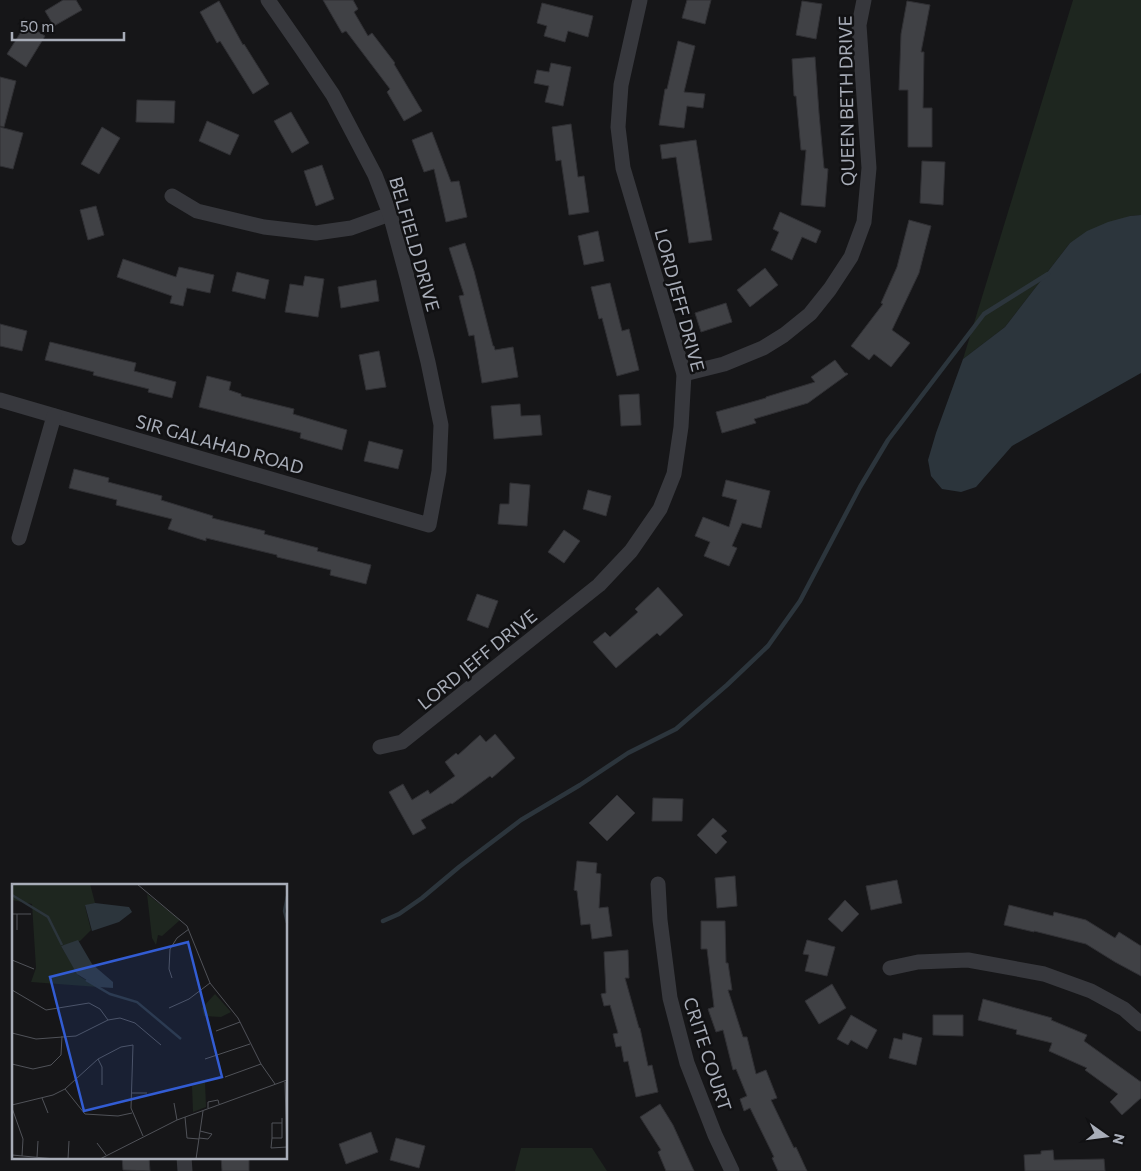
<svg xmlns="http://www.w3.org/2000/svg" width="1141" height="1171" viewBox="0 0 1141 1171" font-family="Commissioner,sans-serif">
<style>
.green{fill:#1e261f}
.water{fill:#2c353c}
.lines{fill:none;stroke-linecap:round;stroke-linejoin:round}
.stream{stroke:#2c353c;stroke-width:4.5}
.building{fill:#404145;stroke:#303034}
.minor{stroke:#37383d;stroke-width:15}
.labels{text-anchor:middle;dominant-baseline:central;stroke-width:5;stroke-linejoin:round;paint-order:stroke}
.street-label{font-size:18px;fill:#a8adb8;stroke:#111113}
.inset-river{fill:none;stroke:#2c353c;stroke-width:2.5}
.inset-road{fill:none;stroke:#505258;stroke-width:1}
.view{fill:#325cd3;fill-opacity:0.15;stroke:#325cd3;stroke-width:2.5}
.inset-edge{fill:none;stroke:#a8adb8;stroke-width:2.5}
</style>
<rect width="100%" height="100%" fill="#161618"/>
<g class="green">
<path d="M 1073,0 L 1141,0 L 1141,215 L 1130,216 L 1070,243 L 1005,327 L 963,359 Z"/>
<path d="M 521,1148 L 592,1148 L 607,1171 L 515,1171 Z"/>
</g>
<path class="water" d="M 1141,215 L 1141,373 L 1012,446 L 976,487 L 961,492 L 942,489 L 931,476 L 928,460 L 936,433 L 963,359 L 1005,327 L 1070,243 L 1087,231 L 1108,222 L 1130,216 Z"/>
<g class="lines">
<path class="stream" d="M 383,921 L 399,914 L 422,898 L 459,867 L 521,820 L 580,785 L 628,753 L 676,729 L 727,685 L 768,646 L 800,601 L 860,487 L 888,440 L 984,314 L 1048,274"/>
</g>
<g class="building">
<path d="M 63,0 L 76,0 L 82,10 L 54,26 L 45,11 Z"/>
<path d="M 323,0 L 353,0 L 358,9 L 354,12 L 368,36 L 372,33 L 395,63 L 394,64 L 422,111 L 404,121 L 387,92 L 390,89 L 346,31 L 342,33 Z"/>
<path d="M 687,0 L 711,0 L 705,24 L 682,18 Z"/>
<path d="M 219,1 L 243,45 L 244,44 L 269,84 L 253,94 L 220,41 L 217,43 L 200,12 Z"/>
<path d="M 802,1 L 822,4 L 816,39 L 796,35 Z"/>
<path d="M 907,1 L 930,5 L 921,52 L 924,52 L 923,108 L 932,108 L 932,147 L 908,147 L 908,90 L 899,90 L 901,34 Z"/>
<path d="M 542,3 L 593,16 L 588,37 L 568,31 L 565,42 L 544,36 L 547,26 L 537,23 Z"/>
<path d="M 26,24 L 45,36 L 26,67 L 7,54 Z"/>
<path d="M 678,41 L 695,46 L 684,92 L 705,94 L 703,108 L 687,106 L 684,128 L 659,125 L 665,89 L 667,89 Z"/>
<path d="M 815,57 L 819,113 L 824,168 L 828,169 L 825,207 L 801,205 L 806,150 L 801,150 L 796,96 L 794,96 L 792,59 Z"/>
<path d="M 551,63 L 571,67 L 563,106 L 545,102 L 549,86 L 534,83 L 537,70 L 549,72 Z"/>
<path d="M 0,77 L 16,81 L 4,127 L 0,126 Z"/>
<path d="M 137,100 L 175,101 L 174,123 L 136,122 Z"/>
<path d="M 291,112 L 309,143 L 292,153 L 274,121 Z"/>
<path d="M 207,121 L 239,135 L 230,155 L 199,141 Z"/>
<path d="M 571,124 L 578,177 L 584,176 L 589,212 L 569,215 L 561,160 L 556,161 L 552,127 Z"/>
<path d="M 0,127 L 23,133 L 13,169 L 0,166 Z"/>
<path d="M 102,127 L 120,138 L 99,174 L 81,164 Z"/>
<path d="M 432,132 L 451,182 L 459,181 L 467,217 L 446,222 L 434,169 L 424,172 L 412,140 Z"/>
<path d="M 696,140 L 712,240 L 689,243 L 676,157 L 662,159 L 660,145 Z"/>
<path d="M 922,161 L 945,162 L 943,205 L 920,203 Z"/>
<path d="M 322,165 L 334,199 L 316,206 L 304,171 Z"/>
<path d="M 96,206 L 104,235 L 88,240 L 80,210 Z"/>
<path d="M 780,212 L 821,231 L 816,243 L 802,237 L 792,260 L 771,250 L 779,232 L 773,229 Z"/>
<path d="M 909,220 L 931,226 L 919,273 L 892,330 L 910,343 L 891,367 L 874,354 L 869,360 L 851,346 L 883,304 L 881,303 L 897,267 Z"/>
<path d="M 598,231 L 604,261 L 584,265 L 578,236 Z"/>
<path d="M 465,243 L 474,271 L 493,346 L 494,346 L 495,350 L 513,347 L 518,377 L 482,383 L 474,335 L 469,336 L 459,296 L 464,295 L 449,248 Z"/>
<path d="M 123,259 L 176,277 L 179,267 L 214,275 L 210,293 L 187,288 L 183,306 L 170,303 L 172,296 L 117,277 Z"/>
<path d="M 765,268 L 778,285 L 750,307 L 737,290 Z"/>
<path d="M 237,272 L 269,280 L 265,299 L 232,291 Z"/>
<path d="M 305,276 L 324,279 L 318,317 L 285,312 L 290,284 L 303,286 Z"/>
<path d="M 376,280 L 379,301 L 341,308 L 338,287 Z"/>
<path d="M 610,283 L 622,331 L 629,329 L 639,370 L 617,376 L 602,318 L 599,319 L 591,287 Z"/>
<path d="M 726,303 L 732,322 L 701,332 L 695,313 Z"/>
<path d="M 0,324 L 27,331 L 22,351 L 0,346 Z"/>
<path d="M 50,342 L 136,363 L 134,371 L 176,382 L 172,398 L 148,392 L 149,389 L 93,375 L 94,372 L 45,360 Z"/>
<path d="M 379,351 L 386,387 L 366,390 L 359,355 Z"/>
<path d="M 835,360 L 845,373 L 847,373 L 848,374 L 808,403 L 754,419 L 756,423 L 722,433 L 716,412 L 766,398 L 766,397 L 815,382 L 811,377 Z"/>
<path d="M 207,376 L 231,382 L 229,390 L 241,394 L 241,396 L 294,409 L 293,414 L 347,430 L 342,450 L 300,438 L 301,433 L 199,407 Z"/>
<path d="M 639,394 L 641,425 L 621,426 L 619,395 Z"/>
<path d="M 520,404 L 521,416 L 540,415 L 542,435 L 494,439 L 491,406 Z"/>
<path d="M 369,441 L 403,450 L 398,469 L 364,461 Z"/>
<path d="M 74,469 L 109,478 L 108,482 L 162,496 L 161,500 L 213,516 L 212,518 L 265,531 L 264,534 L 318,548 L 317,551 L 371,565 L 366,584 L 330,575 L 331,570 L 277,557 L 277,555 L 206,538 L 206,541 L 168,529 L 172,519 L 116,505 L 117,500 L 69,488 Z"/>
<path d="M 726,480 L 770,491 L 761,528 L 742,523 L 732,546 L 737,548 L 729,566 L 704,556 L 710,542 L 695,536 L 703,517 L 729,527 L 737,500 L 722,496 Z"/>
<path d="M 510,483 L 530,485 L 527,526 L 498,524 L 500,504 L 509,504 Z"/>
<path d="M 588,490 L 611,496 L 606,516 L 583,509 Z"/>
<path d="M 564,530 L 580,541 L 564,563 L 548,552 Z"/>
<path d="M 658,587 L 683,615 L 660,636 L 657,633 L 616,668 L 593,642 L 605,632 L 610,637 L 638,612 L 635,609 Z"/>
<path d="M 477,594 L 498,601 L 488,628 L 467,620 Z"/>
<path d="M 495,734 L 515,758 L 492,778 L 490,776 L 452,804 L 451,803 L 421,820 L 426,828 L 413,835 L 389,792 L 403,784 L 412,800 L 428,790 L 430,794 L 455,776 L 445,762 L 456,753 L 458,755 L 480,735 L 486,742 Z"/>
<path d="M 617,795 L 635,813 L 607,841 L 589,823 Z"/>
<path d="M 653,798 L 683,799 L 682,821 L 652,821 Z"/>
<path d="M 713,818 L 727,831 L 721,836 L 727,842 L 716,854 L 697,835 Z"/>
<path d="M 577,861 L 597,863 L 596,873 L 601,874 L 599,908 L 608,907 L 612,936 L 592,939 L 590,924 L 581,925 L 577,891 L 574,890 Z"/>
<path d="M 735,876 L 737,906 L 717,908 L 715,878 Z"/>
<path d="M 897,880 L 902,903 L 871,910 L 866,886 Z"/>
<path d="M 845,900 L 859,914 L 842,932 L 828,919 Z"/>
<path d="M 1009,905 L 1053,916 L 1054,912 L 1086,920 L 1115,938 L 1119,932 L 1141,946 L 1141,976 L 1115,962 L 1086,944 L 1034,931 L 1034,932 L 1004,925 Z"/>
<path d="M 701,921 L 725,921 L 726,963 L 728,963 L 732,990 L 728,990 L 743,1037 L 747,1037 L 756,1074 L 766,1070 L 777,1098 L 771,1100 L 794,1148 L 796,1147 L 807,1171 L 778,1171 L 772,1158 L 774,1157 L 750,1108 L 744,1111 L 740,1099 L 747,1096 L 736,1069 L 733,1070 L 723,1030 L 716,1032 L 708,1009 L 714,1007 L 707,949 L 701,949 Z"/>
<path d="M 807,940 L 835,947 L 827,976 L 805,971 L 809,955 L 803,954 Z"/>
<path d="M 628,950 L 629,978 L 625,978 L 639,1028 L 640,1028 L 648,1066 L 652,1065 L 658,1092 L 636,1097 L 628,1061 L 624,1062 L 621,1046 L 616,1047 L 613,1034 L 618,1033 L 610,1005 L 604,1006 L 601,994 L 606,993 L 604,952 Z"/>
<path d="M 832,984 L 846,1008 L 819,1024 L 805,1001 Z"/>
<path d="M 983,999 L 1052,1018 L 1051,1020 L 1087,1035 L 1084,1041 L 1141,1082 L 1141,1098 L 1122,1115 L 1110,1102 L 1118,1094 L 1085,1070 L 1087,1068 L 1049,1051 L 1052,1043 L 1016,1034 L 1017,1030 L 978,1020 Z"/>
<path d="M 851,1015 L 877,1030 L 867,1049 L 851,1040 L 848,1045 L 837,1039 Z"/>
<path d="M 933,1015 L 963,1015 L 963,1036 L 933,1035 Z"/>
<path d="M 903,1033 L 922,1038 L 916,1065 L 889,1058 L 894,1038 L 902,1040 Z"/>
<path d="M 660,1104 L 673,1125 L 694,1171 L 666,1171 L 658,1152 L 661,1150 L 640,1117 Z"/>
<path d="M 371,1132 L 378,1152 L 346,1164 L 339,1144 Z"/>
<path d="M 396,1138 L 425,1146 L 419,1168 L 390,1160 Z"/>
<path d="M 1053,1150 L 1054,1160 L 1104,1159 L 1105,1171 L 1025,1171 L 1024,1155 L 1041,1154 L 1041,1151 Z"/>
<path d="M 122,1157 L 149,1157 L 150,1171 L 123,1170 Z"/>
<path d="M 221,1157 L 249,1157 L 249,1171 L 222,1171 Z"/>
</g>
<g class="lines">
<g class="minor">
<path d="M 172,196 L 197,211 L 264,227 L 316,233 L 351,228 L 390,214"/>
<path d="M 684,374 L 724,364 L 763,348 L 784,335 L 810,314 L 830,289 L 851,257 L 864,222 L 869,168 L 859,25 L 864,0"/>
<path d="M 0,400 L 429,525 L 439,471 L 441,425 L 428,362 L 407,277 L 390,214 L 375,175 L 333,95 L 302,49 L 268,0"/>
<path d="M 19,538 L 54,416"/>
<path d="M 380,747 L 402,742 L 599,585 L 631,551 L 660,509 L 674,474 L 681,427 L 684,374 L 623,168 L 618,127 L 621,85 L 640,0"/>
<path d="M 658,884 L 660,920 L 670,998 L 687,1063 L 715,1135 L 732,1171"/>
<path d="M 890,968 L 918,962 L 968,960 L 1044,974 L 1091,991 L 1124,1009 L 1141,1024"/>
<path d="M 184,1157 L 185,1171"/>
</g>
</g>
<g class="labels">
<g class="street-label">
<text transform="translate(846 101) rotate(-91)">QUEEN BETH DRIVE</text>
<text transform="translate(415 244) rotate(74)">BELFIELD DRIVE</text>
<text transform="translate(680 300) rotate(75)">LORD JEFF DRIVE</text>
<text transform="translate(220 444) rotate(16)">SIR GALAHAD ROAD</text>
<text transform="translate(477 659) rotate(-39)">LORD JEFF DRIVE</text>
<text transform="translate(708 1054) rotate(72)">CRITE COURT</text>
</g>
</g>
<g transform="translate(12 884)">
<rect width="275" height="275" fill="#161618"/>
<path d="M 0,0 L 78,0 L 83,19 L 73,22 L 79,46 L 68,57 L 49,62 L 67,92 L 86,103 L 19,98 L 24,84 L 20,20 L 0,16 ZM 135,10 L 168,36 L 150,52 L 146,51 L 144,61 L 140,54 ZM 203,110 L 219,128 L 209,133 L 192,132 L 190,124 ZM 193,198 L 194,223 L 181,228 L 180,202 Z" fill="#1e261f"/>
<path d="M 83,19 L 117,23 L 120,28 L 107,38 L 80,47 L 73,21 ZM 66,56 L 80,80 L 101,98 L 101,104 L 86,103 L 65,90 L 49,62 Z" fill="#2c353c"/>
<path class="inset-river" d="M 0,11 L 36,33 L 50,61M 275,12 L 272,27 L 275,39M 74,96 L 98,110 L 125,118 L 169,155"/>
<path class="inset-road" d="M 125,0 L 175,42 L 198,99 L 226,134 L 249,180 L 263,200M 0,30 L 19,30M 5,46 L 5,30M 0,76 L 22,85M 160,94 L 157,85 L 158,65 L 165,54 L 177,45M 0,106 L 34,126 L 77,119 L 88,125 L 96,136M 157,124 L 177,115 L 198,99M 204,147 L 228,138M 0,149 L 24,155 L 64,152 L 96,136 L 108,134 L 123,139 L 149,161M 86,175 L 90,183 L 90,201M 193,175 L 238,160M 0,180 L 21,185 L 39,181 L 49,171 L 50,152M 213,193 L 249,180M 273,198 L 275,271M 53,205 L 73,230 L 106,232 L 120,229M 119,209 L 135,209M 30,214 L 36,229M 162,219 L 165,236M 0,221 L 41,211 L 53,205 L 86,175 L 109,163 L 121,161 L 119,224 L 131,252M 0,224 L 11,255 L 10,272M 196,224 L 196,218 L 206,216 L 207,220M 173,233 L 175,254 L 187,255M 270,239 L 260,239 L 260,254 L 270,254 L 270,234M 187,254 L 196,255 L 200,250 L 188,247M 260,254 L 259,264 L 275,263M 85,259 L 94,271M 0,271 L 43,275M 25,273 L 26,257M 56,275 L 57,257M 88,275 L 165,236 L 275,196M 184,275 L 191,227"/>
<path class="view" d="M 176,58 L 210,193 L 72,227 L 38,93 Z"/>
<rect width="275" height="275" class="inset-edge"/>
</g>
<g transform="translate(1106 1136) rotate(104)" stroke="#111113" stroke-width="4" paint-order="stroke">
<path d="M0-4L9 19L0 12L-9 19Z" fill="#a8adb8"/>
<text y="-8" font-size="14" font-weight="bold" text-anchor="middle" fill="#a8adb8">N</text>
</g>
<path d="M12 32v8h112v-8" fill="none" stroke="#a8adb8" stroke-width="2.5"/>
<text x="20" y="32" font-size="15" fill="#a8adb8" stroke="#111113" stroke-width="4" paint-order="stroke">50 m</text>
</svg>
